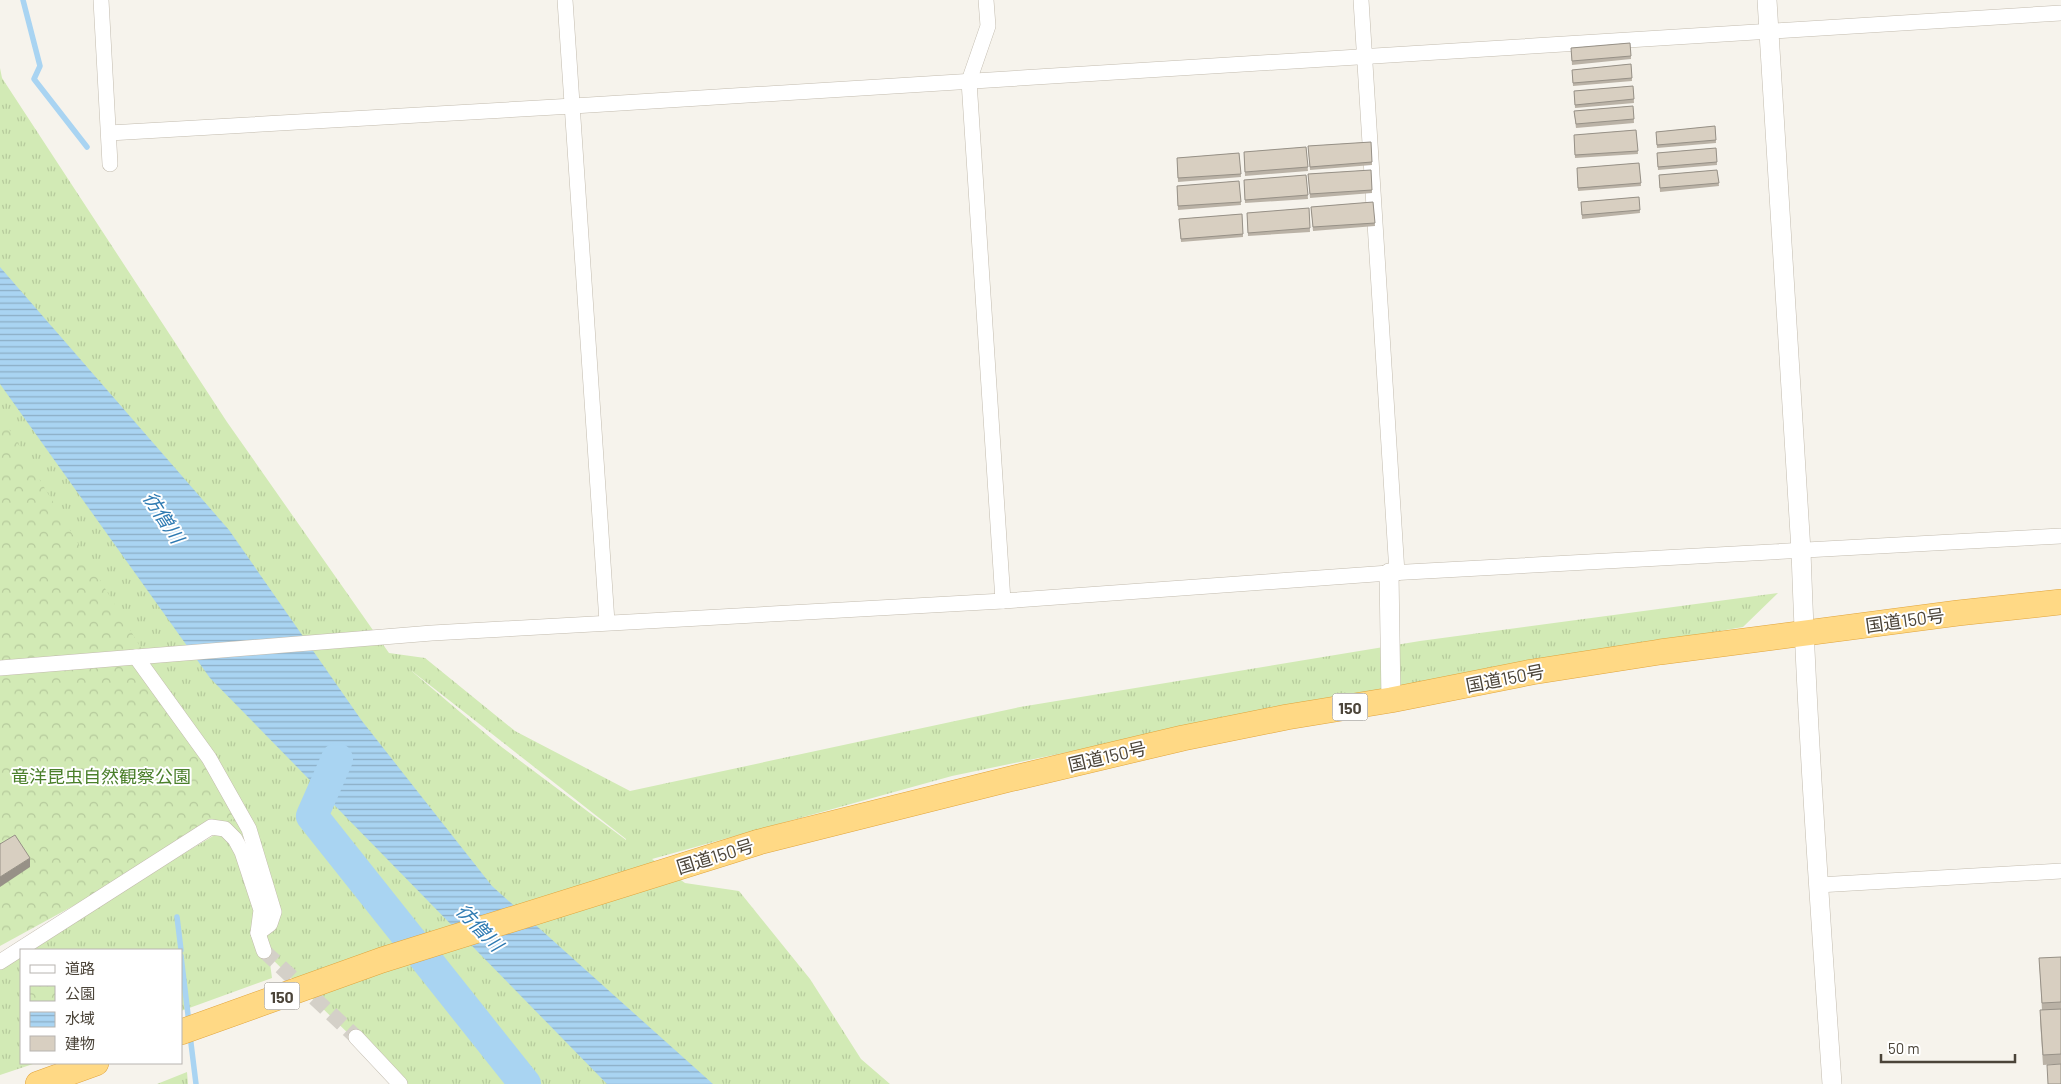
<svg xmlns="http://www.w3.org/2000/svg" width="2061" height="1084" viewBox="0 0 2061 1084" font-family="Barlow,'Noto Sans JP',sans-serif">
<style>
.grass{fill:url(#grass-tufts);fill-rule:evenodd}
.park{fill:url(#park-crowns)}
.water{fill:url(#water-rules)}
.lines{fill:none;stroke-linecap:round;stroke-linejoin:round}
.stream{stroke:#a9d4f2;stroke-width:5.5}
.river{stroke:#a9d4f2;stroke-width:32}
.minor-tunnel{stroke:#d4d0c8;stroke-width:15;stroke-dasharray:15 8;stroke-linecap:butt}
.minor-casing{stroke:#c2bbae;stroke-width:16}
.tertiary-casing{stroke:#c2bbae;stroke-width:20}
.trunk-casing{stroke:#e0a43c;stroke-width:26}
.minor{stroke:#fff;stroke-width:15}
.tertiary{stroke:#fff;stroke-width:19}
.trunk{stroke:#ffd985;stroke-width:25}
.wall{fill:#bab2a6}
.shaded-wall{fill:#979187}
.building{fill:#d8cfc1;stroke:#979187}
.labels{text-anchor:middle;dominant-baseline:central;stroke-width:4;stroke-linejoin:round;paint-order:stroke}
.shield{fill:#fff;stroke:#817c74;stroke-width:1}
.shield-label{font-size:16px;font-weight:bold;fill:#4b4439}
.street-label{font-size:18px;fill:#4b4439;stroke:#fff}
.park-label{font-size:18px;fill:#4a7f2a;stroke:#fff}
.water-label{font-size:19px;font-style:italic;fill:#2e7ab2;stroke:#fff}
</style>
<defs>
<pattern id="grass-tufts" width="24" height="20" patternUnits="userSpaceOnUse" patternTransform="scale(1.25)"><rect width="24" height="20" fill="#d2eab5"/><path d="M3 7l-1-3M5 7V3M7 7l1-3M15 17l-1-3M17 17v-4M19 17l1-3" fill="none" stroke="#b6ca9c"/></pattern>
<pattern id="park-crowns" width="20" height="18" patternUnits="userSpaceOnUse" patternTransform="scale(1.25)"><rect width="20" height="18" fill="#d2eab5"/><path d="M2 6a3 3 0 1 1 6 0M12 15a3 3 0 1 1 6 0" fill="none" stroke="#b6ca9c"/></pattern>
<pattern id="water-rules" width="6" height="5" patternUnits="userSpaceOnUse" patternTransform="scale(1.25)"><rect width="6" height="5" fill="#a9d4f2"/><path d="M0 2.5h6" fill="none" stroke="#8caec5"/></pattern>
</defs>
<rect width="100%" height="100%" fill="#f6f3ec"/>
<g class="grass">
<path d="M 0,68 L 2,78 L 227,422 L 389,653 L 425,658 L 515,731 L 630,791 L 1020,707 L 1420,641 L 1778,593 L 1743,627 L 1291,706 L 952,776 L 652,859 L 685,883 L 739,891 L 810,979 L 861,1059 L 890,1084 L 400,1084 L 269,956 L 272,978 L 181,1011 L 181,950 L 23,950 L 223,830 L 0,815 ZM 408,668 L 626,839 L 626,840 L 499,745 Z"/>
<path d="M 21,951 L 21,1063 L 36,1063 L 0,1075 L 0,964 Z"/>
<path d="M 187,1072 L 188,1084 L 157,1084 Z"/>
</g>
<path class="park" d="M 0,414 L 241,814 L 0,946 Z"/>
<path class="water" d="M 0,267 L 229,530 L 362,721 L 492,886 L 713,1084 L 607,1084 L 210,678 L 0,384 Z"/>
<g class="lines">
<g class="stream">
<path d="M 23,0 L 40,66 L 34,79 L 87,147"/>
<path d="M 177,917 L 181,950"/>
<path d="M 181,956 L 189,1023"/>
<path d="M 190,1035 L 196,1084"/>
</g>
<path class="river" d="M 337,759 L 312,816 L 525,1084"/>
<path class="minor-tunnel" d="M 264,951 L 356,1037"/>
<g class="minor-casing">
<g id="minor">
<path d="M 101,0 L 110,164"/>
<path d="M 565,0 L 607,622"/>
<path d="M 986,0 L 988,26 L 969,81 L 1003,601"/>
<path d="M 1361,0 L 1397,573"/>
<path d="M 109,133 L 573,106 L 2061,13"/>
<path d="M 136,657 L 209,758 L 249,829 L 274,912 L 270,924 L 258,933"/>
<path d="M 0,668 L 432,633 L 1003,601 L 1389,573 L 2061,536"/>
<path d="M 1818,885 L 2061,871"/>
<path d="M 0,962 L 211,827 L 225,829 L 235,839 L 242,852 L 261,910 L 258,933 L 264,951"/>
<path d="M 356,1037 L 400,1084"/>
</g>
</g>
<g class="tertiary-casing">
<g id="tertiary">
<path d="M 1767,0 L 1801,551 C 1807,729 1820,907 1832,1084"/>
<path d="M 1389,573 L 1391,700"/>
</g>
</g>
<g class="trunk-casing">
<g id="trunk">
<path d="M 181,1032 L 382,960 L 759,842 L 1010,779 L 1183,738 L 1287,717 L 1391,700 L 1532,672 L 1660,652 L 1958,613 L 2061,602"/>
<path d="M 38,1084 L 96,1063"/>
</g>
</g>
<use href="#minor" class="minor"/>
<use href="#tertiary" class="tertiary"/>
<use href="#trunk" class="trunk"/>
</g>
<g class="wall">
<path d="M 1630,43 L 1631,59 L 1572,65 L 1571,48 Z"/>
<path d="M 1631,64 L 1632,81 L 1573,86 L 1572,70 Z"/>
<path d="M 1633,86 L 1634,103 L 1575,108 L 1574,91 Z"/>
<path d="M 1633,106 L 1634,123 L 1576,128 L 1574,111 Z"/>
<path d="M 1715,126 L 1716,143 L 1657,148 L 1656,132 Z"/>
<path d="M 1636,130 L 1638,154 L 1575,158 L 1574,135 Z"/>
<path d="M 1371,142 L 1372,165 L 1310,170 L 1308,146 Z"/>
<path d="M 1306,147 L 1308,171 L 1245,176 L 1244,152 Z"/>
<path d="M 1716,148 L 1717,165 L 1658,170 L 1657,153 Z"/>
<path d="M 1239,153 L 1241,177 L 1178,182 L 1177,158 Z"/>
<path d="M 1639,163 L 1641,186 L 1578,191 L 1577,168 Z"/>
<path d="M 1371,170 L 1372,193 L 1310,198 L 1308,174 Z"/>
<path d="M 1717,170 L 1719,186 L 1660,192 L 1659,175 Z"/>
<path d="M 1306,175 L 1308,199 L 1245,203 L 1244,180 Z"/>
<path d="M 1239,181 L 1241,205 L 1178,210 L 1177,186 Z"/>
<path d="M 1639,197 L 1640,213 L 1582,219 L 1581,202 Z"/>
<path d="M 1373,202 L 1375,226 L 1313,231 L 1311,207 Z"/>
<path d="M 1309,208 L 1310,232 L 1248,236 L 1247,213 Z"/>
<path d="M 1242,214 L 1243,237 L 1181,242 L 1179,219 Z"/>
<path d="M 2061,957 L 2061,1064 L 2043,1065 L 2040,1020 L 2040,1010 L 2042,1010 L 2039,958 Z"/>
</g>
<path class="shaded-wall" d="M 30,858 L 30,867 L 0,887 L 0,877 Z"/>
<g class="building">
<path d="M 1630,43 L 1631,56 L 1572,61 L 1571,48 Z"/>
<path d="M 1631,64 L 1632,78 L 1573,83 L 1572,70 Z"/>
<path d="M 1633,86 L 1634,99 L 1575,105 L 1574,91 Z"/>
<path d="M 1633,106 L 1634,119 L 1576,124 L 1574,111 Z"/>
<path d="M 1715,126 L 1716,140 L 1657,145 L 1656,132 Z"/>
<path d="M 1636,130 L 1638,151 L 1575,155 L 1574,135 Z"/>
<path d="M 1371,142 L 1372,162 L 1310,167 L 1308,146 Z"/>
<path d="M 1306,147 L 1308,167 L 1245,172 L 1244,152 Z"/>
<path d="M 1716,148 L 1717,162 L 1658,167 L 1657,153 Z"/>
<path d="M 1239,153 L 1241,174 L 1178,178 L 1177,158 Z"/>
<path d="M 1639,163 L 1641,183 L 1578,188 L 1577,168 Z"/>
<path d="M 1371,170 L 1372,190 L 1310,194 L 1308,174 Z"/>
<path d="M 1717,170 L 1719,183 L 1660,188 L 1659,175 Z"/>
<path d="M 1306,175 L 1308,195 L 1245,200 L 1244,180 Z"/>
<path d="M 1239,181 L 1241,202 L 1178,206 L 1177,186 Z"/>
<path d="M 1639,197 L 1640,210 L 1582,215 L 1581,202 Z"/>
<path d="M 1373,202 L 1375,223 L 1313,227 L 1311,207 Z"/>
<path d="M 1309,208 L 1310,228 L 1248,233 L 1247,213 Z"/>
<path d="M 1242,214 L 1243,234 L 1181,239 L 1179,219 Z"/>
<path d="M 15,835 L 30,858 L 0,877 L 0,843 L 0,844 Z"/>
<path d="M 2061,957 L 2061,1002 L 2042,1003 L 2039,958 Z"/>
<path d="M 2061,1009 L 2061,1054 L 2043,1055 L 2040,1010 Z"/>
<path d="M 2061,1064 L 2061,1084 L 2048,1084 L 2047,1065 Z"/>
</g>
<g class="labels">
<g class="shield">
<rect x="1332.5" y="693.5" width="35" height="27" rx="4"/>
<rect x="264.5" y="982.5" width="35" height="27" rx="4"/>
</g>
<g class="shield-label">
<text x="1350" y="707">150</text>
<text x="282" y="996">150</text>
</g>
<g class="street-label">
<text transform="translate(1905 620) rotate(-8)">国道150号</text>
<text transform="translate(1505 678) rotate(-11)">国道150号</text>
<text transform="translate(1107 756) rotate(-13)">国道150号</text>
<text transform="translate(715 856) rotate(-17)">国道150号</text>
</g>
<g class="park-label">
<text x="101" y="776">竜洋昆虫自然観察公園</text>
</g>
<g class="water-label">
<text transform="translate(164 517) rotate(57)">彷僧川</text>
<text transform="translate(480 927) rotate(46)">彷僧川</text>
</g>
</g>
<rect x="20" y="949" width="162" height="115" fill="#ffffff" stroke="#b7b4b0"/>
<rect x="30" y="965" width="25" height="8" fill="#ffffff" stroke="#b7b4b0"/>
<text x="65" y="974" font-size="15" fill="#4b4439">道路</text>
<rect x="30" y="986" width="25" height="15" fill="url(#park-crowns)" stroke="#b7b4b0"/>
<text x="65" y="999" font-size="15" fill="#4b4439">公園</text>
<rect x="30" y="1012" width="25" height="15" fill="url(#water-rules)" stroke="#b7b4b0"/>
<text x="65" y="1024" font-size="15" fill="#4b4439">水域</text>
<rect x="30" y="1036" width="25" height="15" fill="#d8cfc1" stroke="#b7b4b0"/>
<text x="65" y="1049" font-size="15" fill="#4b4439">建物</text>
<path d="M1881 1054v8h134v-8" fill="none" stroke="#4b4439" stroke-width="2.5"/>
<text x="1888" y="1054" font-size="15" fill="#4b4439" stroke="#ffffff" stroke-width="4" paint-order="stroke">50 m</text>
</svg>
